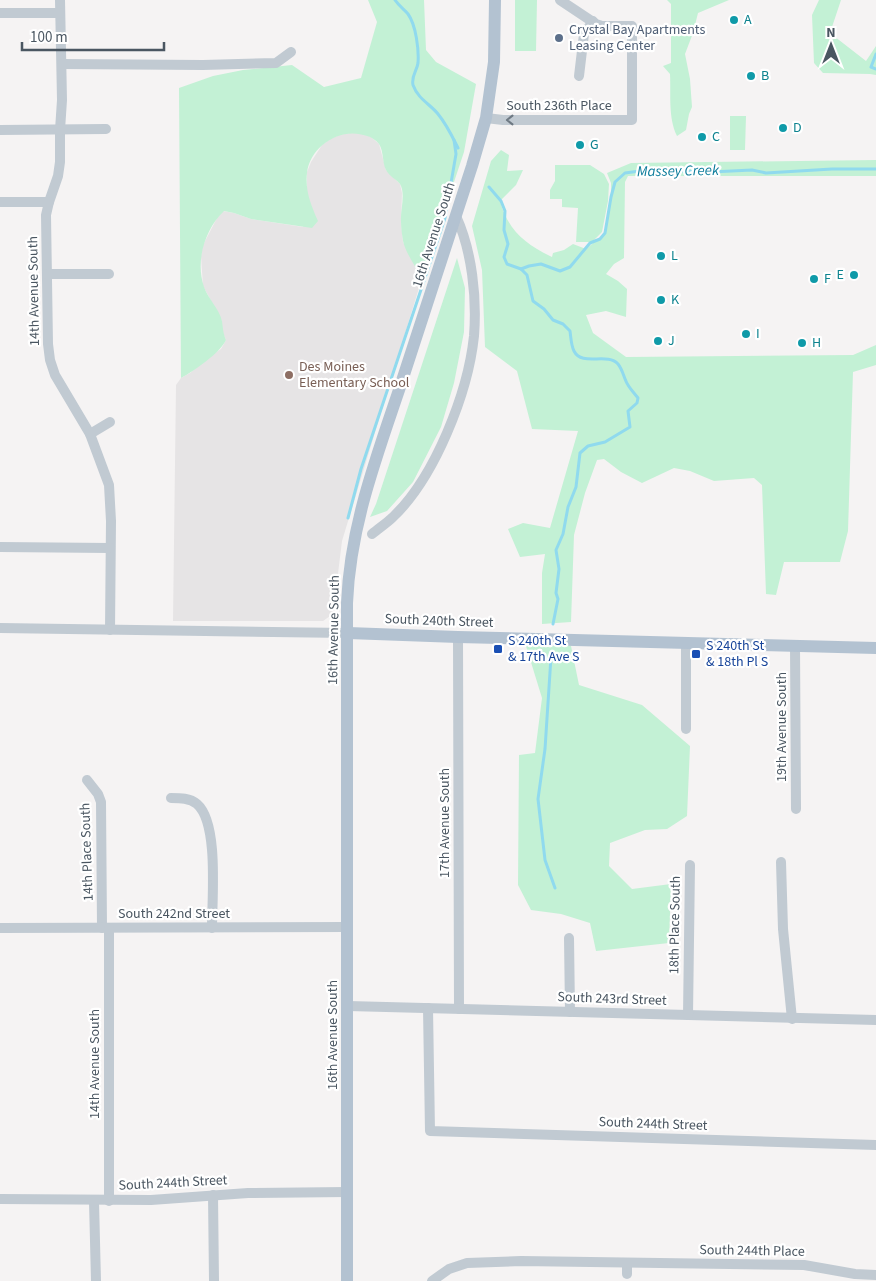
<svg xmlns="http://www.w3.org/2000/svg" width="876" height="1281" viewBox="0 0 876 1281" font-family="'Source Sans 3',sans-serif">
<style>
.education{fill:#e6e4e5}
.green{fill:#c3f1d5}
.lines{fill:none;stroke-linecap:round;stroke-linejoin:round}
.stream{stroke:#90daee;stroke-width:3}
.minor{stroke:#c1cad2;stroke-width:10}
.major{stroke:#b3c2d1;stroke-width:12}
.oneway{stroke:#6e7983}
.culture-dot{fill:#0f9aa8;stroke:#fff;stroke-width:2}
.service-dot{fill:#5c6f8a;stroke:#fff;stroke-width:2}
.education-dot{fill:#8d6e63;stroke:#fff;stroke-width:2}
.transit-dot{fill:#1a4fb4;stroke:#fff;stroke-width:2}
.labels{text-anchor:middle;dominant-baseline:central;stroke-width:4.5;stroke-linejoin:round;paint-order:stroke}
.culture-label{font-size:14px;fill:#0d838f;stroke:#fff;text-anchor:start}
.service-label{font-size:14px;fill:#4e5e75;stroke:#fff;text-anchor:start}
.street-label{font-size:14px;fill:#4a5661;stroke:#fff}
.education-label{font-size:14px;fill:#785e54;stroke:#fff;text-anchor:start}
.transit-label{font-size:14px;fill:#164399;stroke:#fff;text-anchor:start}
.water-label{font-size:15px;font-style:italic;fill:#0c7c9b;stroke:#fff}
</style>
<rect width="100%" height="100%" fill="#f5f3f3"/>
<path class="education" d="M 350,133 L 360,133 L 371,137 L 379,144 L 386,170 L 400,184 L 402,193 L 401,223 L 403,242 L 422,278 L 342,541 L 333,614 L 323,621 L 173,621 L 176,385 L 181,378 L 190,373 L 213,354 L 221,349 L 226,340 L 222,331 L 222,321 L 203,286 L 201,256 L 203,245 L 217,218 L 223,211 L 234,213 L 251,219 L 303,227 L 309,202 L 307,192 L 307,172 L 311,162 L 322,145 L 330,139 L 339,135 Z"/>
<g class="green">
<path d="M 368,0 L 424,0 L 426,50 L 436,62 L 476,84 L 464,152 L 422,278 C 416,267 406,254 403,241 C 402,235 401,228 401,222 C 400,211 406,194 400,184 C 396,179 389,176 386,170 C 382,162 384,152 379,144 C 376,140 371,137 367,136 C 341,126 310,146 307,173 C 305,191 311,205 318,221 L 312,228 L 251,219 L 234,213 L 224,211 C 205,229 195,261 204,287 C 208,299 219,308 222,321 C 223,328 223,333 226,340 C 220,353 194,371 181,378 L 179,88 L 213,76 L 243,70 L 292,65 L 324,87 L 361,78 L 377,22 Z"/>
<path d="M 515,0 L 537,0 L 536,51 L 515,51 Z"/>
<path d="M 667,0 L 729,0 L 698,13 L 693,33 L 685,54 L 690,79 L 692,107 L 689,114 L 686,130 L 677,136 C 668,118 671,94 670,74 L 663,66 L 671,63 L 671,4 Z"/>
<path d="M 819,0 L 841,0 L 830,33 L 866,61 L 876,46 L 876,75 L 870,74 L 823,73 L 814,63 L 812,15 Z"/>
<path d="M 730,116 L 746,116 L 745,150 L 730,150 Z"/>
<path d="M 501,150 L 509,155 L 507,171 L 523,170 L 516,185 L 500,201 C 508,230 525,244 552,257 L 553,253 L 564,250 L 573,244 L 586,249 L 605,233 L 611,202 L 611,183 L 607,173 L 631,163 L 876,160 L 876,176 L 628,176 L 625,182 L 624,258 L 614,264 L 606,274 L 618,281 L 627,289 L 626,317 L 606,311 L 586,315 L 593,333 L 626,357 L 853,355 L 876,345 L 876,365 L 853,372 L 848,531 L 840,562 L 784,562 L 776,595 L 766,594 L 762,485 L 754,478 L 714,481 L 690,471 L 674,468 L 642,483 L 621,472 L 604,459 L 597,460 L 585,493 L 574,535 L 571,622 L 542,624 L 542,573 L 545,554 L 520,557 L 508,529 L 523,523 L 550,528 L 578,431 L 532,429 L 517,371 L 485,347 L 482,270 L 472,226 L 491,161 Z"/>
<path d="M 555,165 L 590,165 L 604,174 L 609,184 L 608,201 L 602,232 L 592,242 L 576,242 L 578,208 L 562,207 L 562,199 L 550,199 L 550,190 L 555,181 Z"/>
<path d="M 457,258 L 465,288 L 464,332 L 454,383 L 441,427 L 413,482 L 387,511 L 370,517 L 376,504 Z"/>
<path d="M 526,646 L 571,646 L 579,685 L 642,705 L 690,746 L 687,816 L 667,829 L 645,830 L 610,843 L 609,866 L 632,889 L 671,884 L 669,943 L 596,951 L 590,923 L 561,914 L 531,910 L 518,885 L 519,755 L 535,753 L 542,698 Z"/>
</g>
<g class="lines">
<g class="stream">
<path d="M 395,0 C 399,6 404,9 408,14 C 416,25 419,50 418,63 C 417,71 411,76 413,85 C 418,99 430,104 438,114 C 447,125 452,136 458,148"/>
<path d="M 876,54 L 871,67 L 876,69"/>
<path d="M 489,187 L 501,201 L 505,211 L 504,230 L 508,244 L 504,257 L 507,264 L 521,269 L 529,266 L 541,264 L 560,271 L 570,267 L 590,243 L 600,239 L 605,233 L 611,197 L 615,182 L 625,173 L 647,170 L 711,172 L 752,170 L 766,173 L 832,169 L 876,169"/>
<path d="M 521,269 L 527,275 L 533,301 L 544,309 L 553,320 L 563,324 L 570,331 C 571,338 571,345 574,351 C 582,367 607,352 618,364 C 623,370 624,379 628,385 C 631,390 635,394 638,398 L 637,403 L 628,411 L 630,427 L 605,442 L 588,446 L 580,453 L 576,487 L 568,507 L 563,534 L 556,550 L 559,569 L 556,593 L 558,599 L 553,624"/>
<path d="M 348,518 L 361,469 L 445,218 L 456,154 L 454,140"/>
<path d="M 551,657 L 545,749 L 538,799 L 545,860 L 555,888"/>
</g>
<g class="minor">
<path d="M 60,0 L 62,100 L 60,130 L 60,162 L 58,176 L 49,202 L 46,215 L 48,344 L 50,360 L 55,375 L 90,434 L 109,485 L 111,521 L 110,630"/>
<path d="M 0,13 L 60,13"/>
<path d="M 62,64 L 203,65 L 276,63 L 291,52"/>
<path d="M 579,76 L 584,34 L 593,21"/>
<path d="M 486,118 L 503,120 L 632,120 L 632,26 L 602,26 L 596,24 L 560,0"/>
<path d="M 0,130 L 106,129"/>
<path d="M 0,202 L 49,202"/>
<path d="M 47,274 L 109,274"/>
<path d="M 90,434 L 110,422"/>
<path d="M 372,534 C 379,528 387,523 393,517 C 435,477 468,393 474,336 C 477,297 472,251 456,216"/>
<path d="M 0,547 L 110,548"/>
<path d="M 0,628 L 348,633"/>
<path d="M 458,637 L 459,1009"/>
<path d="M 795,645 L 796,809"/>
<path d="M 686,729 L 686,643"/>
<path d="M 87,780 L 98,794 L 101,802 L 102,928"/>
<path d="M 171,798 C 180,798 190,798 197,804 C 219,823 212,898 212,928"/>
<path d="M 781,862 L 783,929 L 792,1019"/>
<path d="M 0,928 L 348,927"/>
<path d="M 109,928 L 109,1201"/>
<path d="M 569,938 L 570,1012"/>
<path d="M 348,1006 L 876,1020"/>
<path d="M 428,1008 L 430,1131 L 876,1145"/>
<path d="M 688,1015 L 690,865"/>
<path d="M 213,1195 L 214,1281"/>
<path d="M 0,1199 L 151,1200 L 248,1193 L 347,1192"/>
<path d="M 94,1201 L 96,1281"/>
<path d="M 627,1263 L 627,1274"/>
<path d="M 432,1281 L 449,1269 L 467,1263 L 521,1261 L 804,1265 L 855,1274 L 876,1275"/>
</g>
<g class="major">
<path d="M 348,633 L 458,637 L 876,648"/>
<path d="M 347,1281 L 347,603 C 350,528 375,461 399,390 C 423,315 448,241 472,166 L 486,118 L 494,62 L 495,0"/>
</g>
</g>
<defs><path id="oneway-chevron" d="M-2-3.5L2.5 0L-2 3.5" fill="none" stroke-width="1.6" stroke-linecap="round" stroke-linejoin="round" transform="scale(1.25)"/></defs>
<use class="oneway" href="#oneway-chevron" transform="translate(510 120) rotate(-180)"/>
<g class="culture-dot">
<circle cx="734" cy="20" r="5"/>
<circle cx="751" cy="76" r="5"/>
<circle cx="783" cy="128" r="5"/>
<circle cx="702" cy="137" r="5"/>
<circle cx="580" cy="145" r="5"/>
<circle cx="661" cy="256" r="5"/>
<circle cx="854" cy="275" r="5"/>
<circle cx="814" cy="279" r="5"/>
<circle cx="661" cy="300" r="5"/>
<circle cx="746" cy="334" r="5"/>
<circle cx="658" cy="341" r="5"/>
<circle cx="802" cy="343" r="5"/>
</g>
<circle class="service-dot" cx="559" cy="38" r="5"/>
<circle class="education-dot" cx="289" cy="375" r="5"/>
<g class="transit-dot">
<rect x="493" y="644" width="10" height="10" rx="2.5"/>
<rect x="691" y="649" width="10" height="10" rx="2.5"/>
</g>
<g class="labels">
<g class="culture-label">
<text x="744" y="20">A</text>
<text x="761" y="76">B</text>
<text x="793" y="128">D</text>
<text x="712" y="137">C</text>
<text x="590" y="145">G</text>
<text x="671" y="256">L</text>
<text x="844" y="275" text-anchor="end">E</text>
<text x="824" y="279">F</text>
<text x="671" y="300">K</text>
<text x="756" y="334">I</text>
<text x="668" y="341">J</text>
<text x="812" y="343">H</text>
</g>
<g class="service-label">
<text x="569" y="30">Crystal Bay Apartments<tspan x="569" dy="16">Leasing Center</tspan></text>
</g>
<g class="street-label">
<text x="559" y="106">South 236th Place</text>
<text transform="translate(434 235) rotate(-72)">16th Avenue South</text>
<text transform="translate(34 291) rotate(-91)">14th Avenue South</text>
<text transform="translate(439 621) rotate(2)">South 240th Street</text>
<text transform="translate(334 630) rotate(-89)">16th Avenue South</text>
<text transform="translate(782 727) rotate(-90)">19th Avenue South</text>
<text transform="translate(445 823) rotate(-90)">17th Avenue South</text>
<text transform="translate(87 852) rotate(-92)">14th Place South</text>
<text x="174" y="914">South 242nd Street</text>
<text transform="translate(675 925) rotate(-89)">18th Place South</text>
<text transform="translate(612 999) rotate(2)">South 243rd Street</text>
<text transform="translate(333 1035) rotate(-90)">16th Avenue South</text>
<text transform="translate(95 1064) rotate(-90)">14th Avenue South</text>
<text transform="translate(653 1124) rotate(2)">South 244th Street</text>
<text transform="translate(173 1183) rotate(-3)">South 244th Street</text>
<text transform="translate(752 1251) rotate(1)">South 244th Place</text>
</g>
<g class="education-label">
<text x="299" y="367">Des Moines<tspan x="299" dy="16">Elementary School</tspan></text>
</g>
<g class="transit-label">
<text x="508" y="641">S 240th St<tspan x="508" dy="16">&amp; 17th Ave S</tspan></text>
<text x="706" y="646">S 240th St<tspan x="706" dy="16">&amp; 18th Pl S</tspan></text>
</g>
<g class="water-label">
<text transform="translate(678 171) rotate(-1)">Massey Creek</text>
</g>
</g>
<g transform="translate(831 45)" stroke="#ffffff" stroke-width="4" paint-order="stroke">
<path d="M0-4L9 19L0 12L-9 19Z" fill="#4a5661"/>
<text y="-8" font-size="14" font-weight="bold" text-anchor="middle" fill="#4a5661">N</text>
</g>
<path d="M22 42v8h142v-8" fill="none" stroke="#4a5661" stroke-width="2.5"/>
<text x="30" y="42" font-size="15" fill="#4a5661" stroke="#ffffff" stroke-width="4" paint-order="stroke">100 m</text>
</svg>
